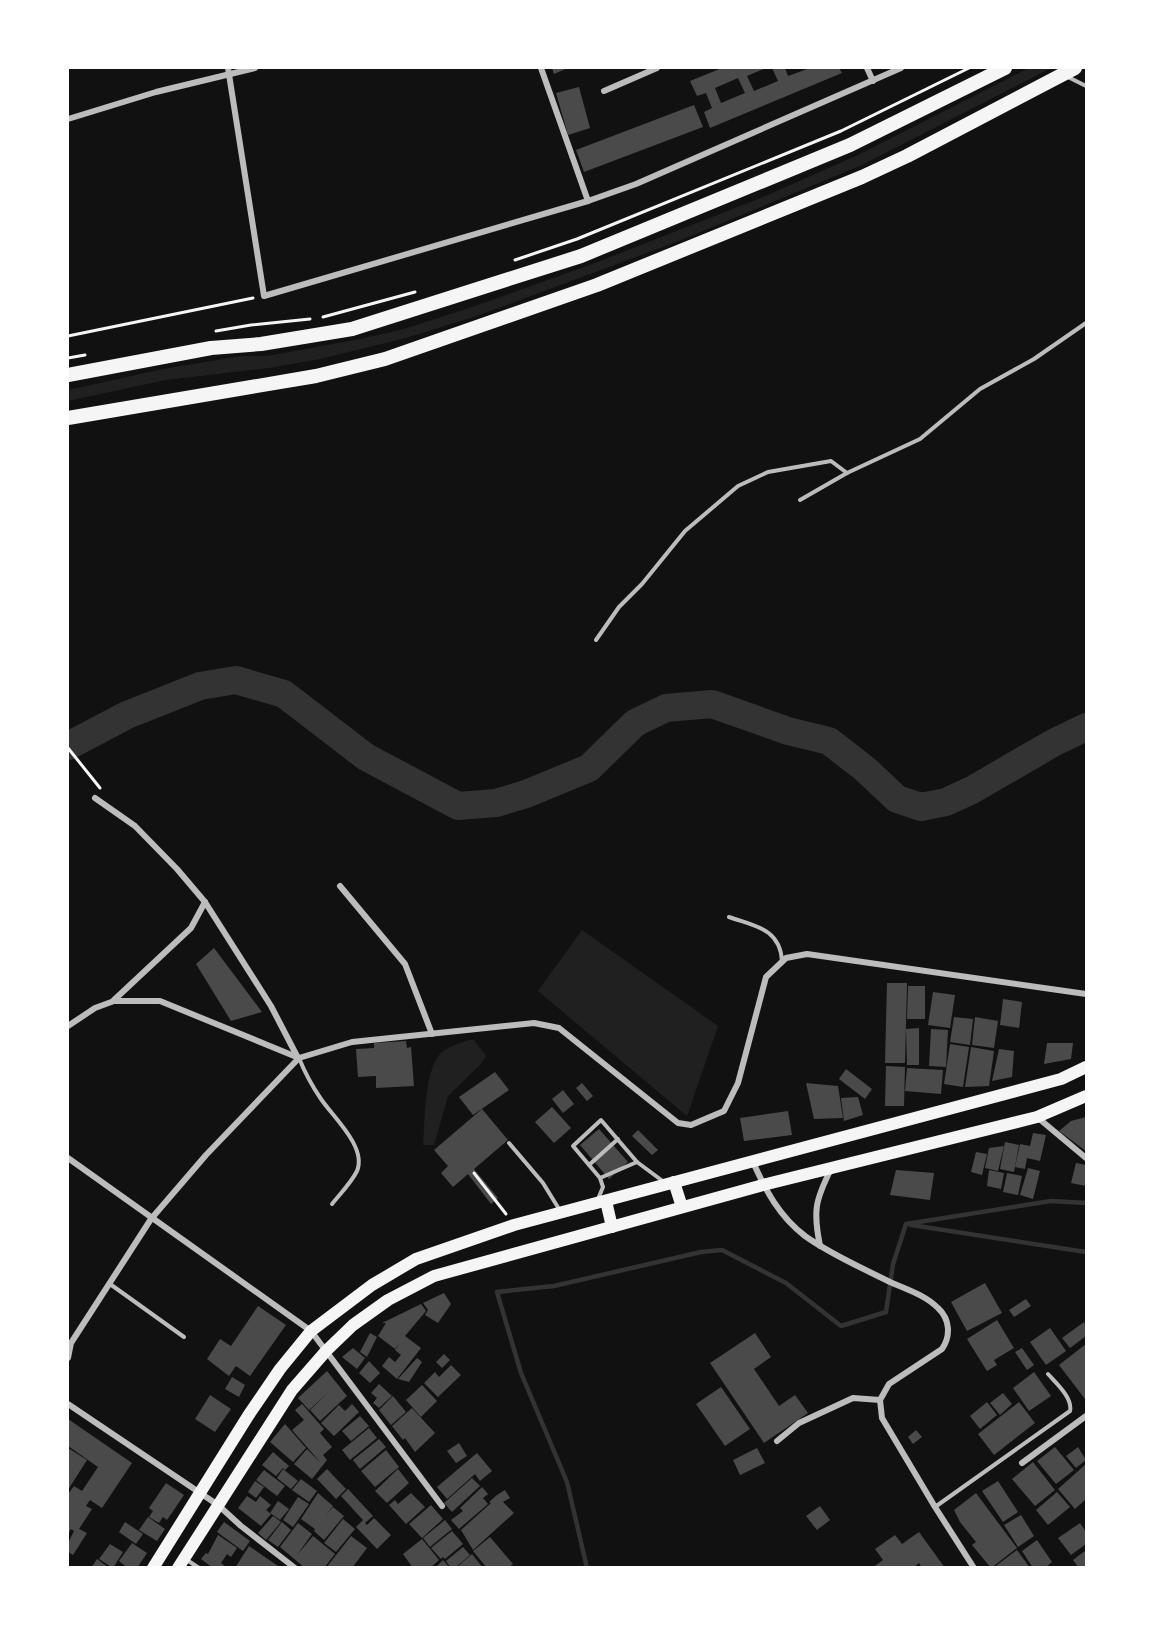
<svg xmlns="http://www.w3.org/2000/svg" width="1154" height="1635" viewBox="0 0 1154 1635" font-family="Raleway,sans-serif">
<style>
.green{fill:#202020}
.lines{fill:none;stroke-linecap:round;stroke-linejoin:round}
.stream{stroke:#333;stroke-width:4.5}
.river{stroke:#333;stroke-width:28}
.building{fill:#4a4a4a;fill-rule:evenodd}
.path{stroke:#f5f5f5;stroke-width:3}
.service{stroke:#bcbcbc;stroke-width:4}
.minor{stroke:#bcbcbc;stroke-width:6}
.primary{stroke:#f5f5f5;stroke-width:12}
.trunk{stroke:#f5f5f5;stroke-width:14}
</style>
<rect width="100%" height="100%" fill="#111"/>
<g class="green">
<path d="M 1029,68 L 1051,68 L 862,165 L 679,241 L 477,316 L 406,338 L 320,359 L 269,368 L 166,380 L 68,401 L 68,390 L 163,369 L 241,356 L 267,356 L 360,339 L 404,329 L 475,306 L 595,263 L 763,197 L 858,155 Z"/>
<path d="M 582,930 L 718,1026 L 687,1116 L 538,991 Z"/>
<path d="M 469,1040 L 474,1040 L 486,1056 L 480,1065 L 448,1096 L 434,1145 L 423,1145 C 425,1122 424,1066 443,1051 C 451,1046 460,1043 469,1040 Z"/>
</g>
<g class="lines">
<g class="stream">
<path d="M 911,1225 L 1086,1252"/>
<path d="M 587,1568 L 567,1482 L 521,1373 L 497,1292 L 554,1286 L 701,1252 L 722,1250 L 786,1283 L 841,1326 L 886,1312 L 893,1264 L 906,1224 L 1051,1201 L 1086,1203"/>
</g>
<path class="river" d="M 68,746 L 127,715 L 200,686 L 236,680 L 284,694 L 366,757 L 458,806 L 496,803 L 526,794 L 589,768 L 635,723 L 666,708 L 712,704 L 788,731 L 829,741 L 865,769 L 897,799 L 921,807 L 946,802 L 972,790 L 1053,743 L 1086,727"/>
</g>
<g class="building">
<path d="M 552,68 L 568,68 L 554,74 Z"/>
<path d="M 722,68 L 766,68 L 747,76 L 754,91 L 778,81 L 772,68 L 785,68 L 788,76 L 810,68 L 839,68 L 842,73 L 710,128 L 704,112 L 712,108 L 706,93 L 697,96 L 690,81 ZM 738,78 L 745,93 L 721,103 L 715,88 Z"/>
<path d="M 579,87 L 590,128 L 568,135 L 556,93 Z"/>
<path d="M 694,105 L 703,127 L 584,172 L 576,150 Z"/>
<path d="M 214,948 L 262,1012 L 231,1021 L 196,964 Z"/>
<path d="M 887,983 L 907,983 L 905,1063 L 885,1063 Z"/>
<path d="M 908,986 L 925,986 L 925,1019 L 907,1019 Z"/>
<path d="M 933,992 L 955,995 L 950,1028 L 928,1025 Z"/>
<path d="M 1003,999 L 1022,1002 L 1019,1028 L 1000,1025 Z"/>
<path d="M 954,1017 L 973,1019 L 970,1045 L 950,1042 Z"/>
<path d="M 975,1017 L 998,1021 L 994,1048 L 972,1045 Z"/>
<path d="M 919,1028 L 919,1065 L 907,1065 L 906,1029 Z"/>
<path d="M 931,1029 L 948,1030 L 946,1067 L 929,1066 Z"/>
<path d="M 406,1041 L 407,1048 L 411,1047 L 414,1086 L 376,1088 L 376,1076 L 358,1077 L 356,1049 L 374,1048 L 374,1043 Z"/>
<path d="M 1047,1043 L 1073,1043 L 1071,1059 L 1044,1064 Z"/>
<path d="M 950,1044 L 969,1047 L 963,1087 L 944,1084 Z"/>
<path d="M 971,1047 L 994,1051 L 989,1086 L 965,1087 Z"/>
<path d="M 999,1049 L 1014,1051 L 1012,1077 L 992,1081 Z"/>
<path d="M 886,1066 L 905,1067 L 904,1106 L 885,1106 Z"/>
<path d="M 907,1068 L 943,1070 L 941,1094 L 905,1091 Z"/>
<path d="M 846,1069 L 872,1089 L 865,1099 L 839,1079 Z"/>
<path d="M 495,1072 L 509,1090 L 473,1115 L 459,1097 Z"/>
<path d="M 582,1083 L 593,1096 L 587,1101 L 576,1088 Z"/>
<path d="M 806,1083 L 838,1086 L 843,1118 L 814,1119 Z"/>
<path d="M 563,1090 L 574,1104 L 563,1113 L 552,1099 Z"/>
<path d="M 858,1097 L 863,1115 L 844,1121 L 841,1098 Z"/>
<path d="M 552,1107 L 571,1128 L 554,1143 L 535,1122 Z"/>
<path d="M 482,1109 L 508,1140 L 474,1169 L 498,1198 L 491,1204 L 468,1174 L 453,1187 L 441,1173 L 448,1166 L 434,1150 Z"/>
<path d="M 788,1111 L 792,1135 L 744,1141 L 740,1118 Z"/>
<path d="M 1086,1117 L 1086,1151 L 1059,1131 L 1071,1121 Z"/>
<path d="M 599,1129 L 628,1162 L 609,1179 L 580,1145 Z"/>
<path d="M 638,1130 L 658,1150 L 652,1155 L 632,1136 Z"/>
<path d="M 1033,1133 L 1046,1135 L 1040,1161 L 1027,1158 L 1025,1169 L 1015,1167 L 1020,1144 L 1030,1146 Z"/>
<path d="M 1005,1142 L 1019,1145 L 1014,1172 L 1000,1169 Z"/>
<path d="M 1004,1146 L 998,1171 L 985,1168 L 989,1148 Z"/>
<path d="M 976,1152 L 987,1154 L 982,1175 L 971,1172 Z"/>
<path d="M 1076,1163 L 1086,1165 L 1086,1186 L 1071,1183 Z"/>
<path d="M 1028,1168 L 1040,1171 L 1033,1199 L 1020,1195 Z"/>
<path d="M 896,1170 L 934,1173 L 930,1200 L 890,1195 Z"/>
<path d="M 989,1170 L 1004,1173 L 1001,1189 L 987,1186 Z"/>
<path d="M 1007,1173 L 1022,1176 L 1018,1195 L 1003,1192 Z"/>
<path d="M 985,1283 L 1002,1313 L 967,1331 L 951,1302 Z"/>
<path d="M 444,1293 L 451,1304 L 438,1323 L 425,1315 L 428,1310 L 423,1303 Z"/>
<path d="M 1026,1299 L 1031,1306 L 1014,1317 L 1009,1310 Z"/>
<path d="M 421,1304 L 426,1311 L 405,1336 L 421,1348 L 397,1379 L 382,1366 L 389,1357 L 395,1362 L 401,1355 L 395,1350 L 400,1343 L 395,1349 L 378,1336 L 386,1323 L 382,1323 Z"/>
<path d="M 258,1306 L 286,1325 L 250,1376 L 236,1366 L 229,1376 L 207,1359 L 220,1339 L 231,1346 Z"/>
<path d="M 997,1320 L 1014,1348 L 994,1360 L 997,1365 L 987,1371 L 967,1339 Z"/>
<path d="M 1084,1322 L 1086,1326 L 1086,1336 L 1070,1348 L 1062,1338 Z"/>
<path d="M 1050,1328 L 1066,1351 L 1046,1365 L 1030,1342 Z"/>
<path d="M 370,1333 L 377,1337 L 367,1357 L 360,1352 Z"/>
<path d="M 755,1333 L 771,1357 L 754,1369 L 779,1406 L 795,1395 L 808,1413 L 764,1443 L 710,1363 Z"/>
<path d="M 1086,1344 L 1086,1397 L 1085,1399 L 1059,1365 Z"/>
<path d="M 353,1348 L 365,1358 L 357,1369 L 342,1357 Z"/>
<path d="M 1022,1348 L 1034,1365 L 1027,1370 L 1015,1352 Z"/>
<path d="M 444,1354 L 450,1360 L 442,1368 L 436,1362 Z"/>
<path d="M 417,1358 L 422,1362 L 409,1382 L 398,1379 Z"/>
<path d="M 369,1361 L 380,1373 L 370,1383 L 359,1373 Z"/>
<path d="M 451,1365 L 461,1375 L 438,1397 L 424,1383 L 435,1372 L 439,1377 Z"/>
<path d="M 327,1371 L 347,1396 L 320,1421 L 310,1410 L 330,1391 L 309,1410 L 298,1398 Z"/>
<path d="M 1034,1372 L 1051,1396 L 1029,1411 L 1013,1388 Z"/>
<path d="M 232,1377 L 245,1385 L 239,1397 L 225,1389 Z"/>
<path d="M 379,1384 L 392,1396 L 379,1408 L 373,1403 L 377,1398 L 371,1393 Z"/>
<path d="M 422,1385 L 437,1401 L 421,1417 L 406,1400 Z"/>
<path d="M 721,1387 L 750,1429 L 725,1446 L 696,1404 Z"/>
<path d="M 1003,1393 L 1012,1404 L 1000,1415 L 990,1403 Z"/>
<path d="M 210,1395 L 231,1409 L 215,1432 L 195,1419 Z"/>
<path d="M 393,1396 L 406,1412 L 391,1425 L 379,1410 Z"/>
<path d="M 987,1402 L 997,1415 L 980,1429 L 970,1416 Z"/>
<path d="M 1019,1402 L 1035,1423 L 994,1455 L 978,1434 Z"/>
<path d="M 302,1404 L 324,1429 L 320,1433 L 332,1447 L 323,1455 L 327,1460 L 312,1479 L 294,1464 L 307,1449 L 321,1463 L 292,1430 L 304,1420 L 295,1410 Z"/>
<path d="M 352,1404 L 359,1412 L 334,1436 L 321,1423 L 339,1405 L 345,1411 Z"/>
<path d="M 412,1408 L 435,1433 L 415,1452 L 405,1438 L 403,1440 L 392,1426 Z"/>
<path d="M 360,1416 L 369,1426 L 351,1441 L 342,1431 Z"/>
<path d="M 68,1419 L 132,1463 L 102,1508 L 90,1500 L 86,1506 L 92,1509 L 79,1529 L 87,1533 L 73,1555 L 68,1552 L 68,1543 L 74,1531 L 71,1529 L 68,1534 L 68,1494 L 74,1486 L 82,1491 L 98,1467 L 68,1446 Z"/>
<path d="M 285,1424 L 306,1448 L 293,1462 L 270,1442 Z"/>
<path d="M 369,1428 L 377,1438 L 350,1460 L 342,1450 Z"/>
<path d="M 916,1430 L 922,1437 L 913,1444 L 908,1437 Z"/>
<path d="M 379,1439 L 386,1447 L 360,1469 L 353,1460 Z"/>
<path d="M 459,1443 L 467,1456 L 456,1463 L 447,1451 Z"/>
<path d="M 1055,1447 L 1074,1470 L 1056,1484 L 1037,1461 Z"/>
<path d="M 1078,1447 L 1086,1460 L 1076,1468 L 1066,1456 Z"/>
<path d="M 68,1448 L 87,1460 L 68,1490 Z"/>
<path d="M 757,1448 L 765,1463 L 740,1475 L 733,1460 Z"/>
<path d="M 386,1450 L 399,1467 L 375,1487 L 361,1471 Z"/>
<path d="M 273,1452 L 289,1466 L 285,1470 L 283,1468 L 276,1476 L 262,1465 Z"/>
<path d="M 477,1453 L 492,1471 L 480,1481 L 475,1474 L 447,1499 L 437,1487 Z"/>
<path d="M 1033,1462 L 1055,1490 L 1035,1506 L 1012,1479 Z"/>
<path d="M 1086,1464 L 1086,1499 L 1075,1509 L 1058,1489 Z"/>
<path d="M 283,1469 L 298,1481 L 291,1489 L 277,1478 Z"/>
<path d="M 327,1469 L 346,1489 L 336,1499 L 317,1479 Z"/>
<path d="M 398,1469 L 409,1483 L 387,1503 L 375,1491 Z"/>
<path d="M 264,1470 L 285,1486 L 277,1496 L 256,1480 Z"/>
<path d="M 472,1478 L 480,1486 L 452,1512 L 444,1503 Z"/>
<path d="M 301,1479 L 317,1491 L 309,1502 L 292,1490 Z"/>
<path d="M 255,1481 L 264,1487 L 256,1498 L 248,1492 Z"/>
<path d="M 998,1481 L 1018,1512 L 1003,1522 L 982,1491 Z"/>
<path d="M 166,1483 L 184,1495 L 167,1520 L 163,1517 L 159,1523 L 149,1517 L 153,1511 L 149,1508 Z"/>
<path d="M 482,1487 L 488,1494 L 483,1498 L 488,1504 L 459,1529 L 451,1520 L 463,1511 L 460,1508 Z"/>
<path d="M 348,1489 L 373,1516 L 365,1523 L 367,1525 L 374,1518 L 391,1535 L 377,1549 L 356,1527 L 363,1520 L 341,1496 Z"/>
<path d="M 505,1490 L 510,1498 L 503,1502 L 514,1513 L 473,1550 L 461,1530 L 491,1503 L 489,1502 L 497,1495 Z"/>
<path d="M 1057,1492 L 1070,1507 L 1048,1525 L 1036,1510 Z"/>
<path d="M 318,1493 L 333,1506 L 326,1515 L 333,1507 L 344,1516 L 324,1540 L 314,1531 L 315,1529 L 301,1519 Z"/>
<path d="M 411,1493 L 425,1507 L 406,1524 L 389,1505 L 395,1500 L 398,1504 Z"/>
<path d="M 976,1493 L 1017,1548 L 991,1568 L 972,1545 L 976,1542 L 960,1522 L 954,1510 Z"/>
<path d="M 247,1496 L 256,1502 L 260,1496 L 271,1505 L 266,1510 L 271,1514 L 261,1526 L 238,1508 Z"/>
<path d="M 298,1497 L 309,1504 L 293,1527 L 283,1520 Z"/>
<path d="M 278,1501 L 289,1509 L 280,1520 L 270,1513 Z"/>
<path d="M 431,1505 L 443,1519 L 422,1538 L 409,1524 Z"/>
<path d="M 820,1506 L 830,1520 L 817,1530 L 806,1516 Z"/>
<path d="M 1021,1515 L 1034,1536 L 1018,1547 L 1004,1525 Z"/>
<path d="M 273,1516 L 281,1522 L 266,1540 L 258,1533 Z"/>
<path d="M 148,1517 L 165,1529 L 157,1541 L 139,1530 Z"/>
<path d="M 343,1519 L 355,1529 L 336,1552 L 324,1543 Z"/>
<path d="M 445,1520 L 452,1529 L 430,1547 L 423,1538 Z"/>
<path d="M 125,1522 L 143,1534 L 136,1544 L 119,1532 Z"/>
<path d="M 224,1522 L 250,1541 L 243,1551 L 217,1532 Z"/>
<path d="M 282,1522 L 291,1530 L 278,1547 L 268,1540 Z"/>
<path d="M 298,1523 L 312,1534 L 297,1555 L 313,1536 L 335,1554 L 324,1568 L 305,1568 L 280,1547 Z"/>
<path d="M 1080,1523 L 1086,1532 L 1086,1544 L 1071,1555 L 1058,1538 Z"/>
<path d="M 452,1531 L 463,1544 L 445,1559 L 443,1557 L 441,1559 L 431,1548 Z"/>
<path d="M 919,1532 L 945,1568 L 922,1568 L 919,1563 L 913,1568 L 872,1568 L 883,1560 L 875,1549 L 895,1535 L 902,1544 Z"/>
<path d="M 218,1535 L 237,1548 L 231,1557 L 227,1554 L 221,1563 L 227,1568 L 213,1568 L 201,1559 L 206,1553 L 208,1554 Z"/>
<path d="M 351,1536 L 367,1548 L 352,1568 L 326,1568 Z"/>
<path d="M 490,1537 L 513,1564 L 508,1568 L 487,1568 L 473,1551 Z"/>
<path d="M 422,1539 L 439,1560 L 430,1568 L 413,1568 L 403,1554 Z"/>
<path d="M 1037,1540 L 1052,1562 L 1045,1568 L 1033,1568 L 1022,1551 Z"/>
<path d="M 132,1543 L 147,1553 L 137,1568 L 128,1568 L 119,1561 Z"/>
<path d="M 110,1544 L 123,1552 L 113,1568 L 99,1559 Z"/>
<path d="M 249,1546 L 278,1566 L 277,1568 L 235,1568 Z"/>
<path d="M 463,1547 L 470,1555 L 455,1568 L 451,1568 L 446,1561 Z"/>
<path d="M 1017,1550 L 1030,1568 L 993,1568 Z"/>
<path d="M 1086,1550 L 1086,1568 L 1079,1568 L 1073,1560 Z"/>
<path d="M 472,1554 L 483,1568 L 456,1568 Z"/>
<path d="M 97,1559 L 109,1568 L 91,1568 Z"/>
<path d="M 443,1560 L 450,1568 L 435,1568 Z"/>
</g>
<g class="lines">
<g class="path">
<path d="M 515,260 L 577,239 L 841,131 L 969,68"/>
<path d="M 323,317 L 415,292"/>
<path d="M 216,331 L 251,325 L 310,319"/>
<path d="M 68,336 L 253,298"/>
<path d="M 68,358 L 85,355"/>
<path d="M 68,748 L 100,788"/>
<path d="M 474,1173 L 506,1214"/>
</g>
<g class="service">
<path d="M 1066,76 L 1086,86"/>
<path d="M 800,500 L 847,473 L 920,439 L 980,389 L 1034,359 L 1086,323"/>
<path d="M 596,640 L 619,607 L 642,584 L 685,531 L 738,486 L 768,472 L 831,461 L 847,473"/>
<path d="M 729,917 C 754,926 780,928 782,961"/>
<path d="M 299,1058 C 305,1073 312,1086 321,1099 C 333,1117 367,1147 357,1171 C 351,1183 340,1194 332,1204"/>
<path d="M 509,1143 L 543,1183 L 559,1209"/>
<path d="M 589,1165 L 618,1139"/>
<path d="M 600,1178 L 637,1162"/>
<path d="M 598,1199 L 603,1187 L 600,1178 L 573,1146 L 601,1120 L 637,1162 L 664,1182"/>
<path d="M 110,1284 L 184,1337"/>
<path d="M 935,1507 L 1070,1411 C 1073,1398 1056,1383 1048,1374"/>
<path d="M 187,1560 L 199,1568"/>
</g>
<g class="minor">
<path d="M 228,68 L 264,296 L 588,201 L 636,184 L 901,68"/>
<path d="M 541,68 L 588,201"/>
<path d="M 867,68 L 873,81"/>
<path d="M 604,91 L 657,68"/>
<path d="M 68,119 L 156,92 L 255,68"/>
<path d="M 95,798 L 135,826 L 177,869 L 205,902 L 271,1006 L 298,1058"/>
<path d="M 340,886 L 405,964 L 432,1034"/>
<path d="M 114,1000 L 191,928 L 205,902"/>
<path d="M 68,1026 L 95,1008 L 114,1001 L 160,1001 L 299,1058 L 352,1042 L 534,1023 L 559,1028 L 678,1123 L 691,1125 L 724,1111 L 738,1083 L 766,977 L 786,958 L 807,954 L 1086,994"/>
<path d="M 1037,1117 L 1086,1158"/>
<path d="M 68,1158 L 311,1331 L 442,1506"/>
<path d="M 753,1162 C 766,1191 779,1216 805,1236 C 830,1254 862,1268 890,1282 C 906,1289 925,1295 938,1308 C 950,1319 951,1336 942,1349 L 889,1384 L 880,1400 L 882,1418 L 935,1507 L 974,1568"/>
<path d="M 820,1246 C 813,1211 815,1201 831,1169"/>
<path d="M 68,1358 L 71,1343 L 151,1219 L 206,1155 L 299,1058"/>
<path d="M 68,1404 L 218,1505 L 241,1526 L 295,1568"/>
<path d="M 777,1441 L 799,1423 L 853,1398 L 880,1400"/>
<path d="M 1022,1463 L 1086,1416"/>
</g>
<g class="primary">
<path d="M 674,1182 L 682,1207"/>
<path d="M 606,1201 L 612,1227"/>
<path d="M 153,1568 L 248,1416 L 280,1369 L 311,1331 L 372,1285 L 416,1259 L 514,1225 L 1061,1079 L 1086,1067"/>
<path d="M 178,1568 L 292,1390 L 326,1351 L 353,1325 L 388,1300 L 434,1276 L 763,1185 L 1037,1117 L 1086,1096"/>
</g>
<g class="trunk">
<path d="M 68,375 L 211,348 L 261,344 L 352,329 L 581,256 L 850,145 L 1005,68"/>
<path d="M 68,418 L 316,376 L 385,359 L 597,285 L 862,177 L 907,156 L 1075,68"/>
</g>
</g>
<rect width="1154" height="1635" fill="none" stroke="#ffffff" stroke-width="138"/>
</svg>
